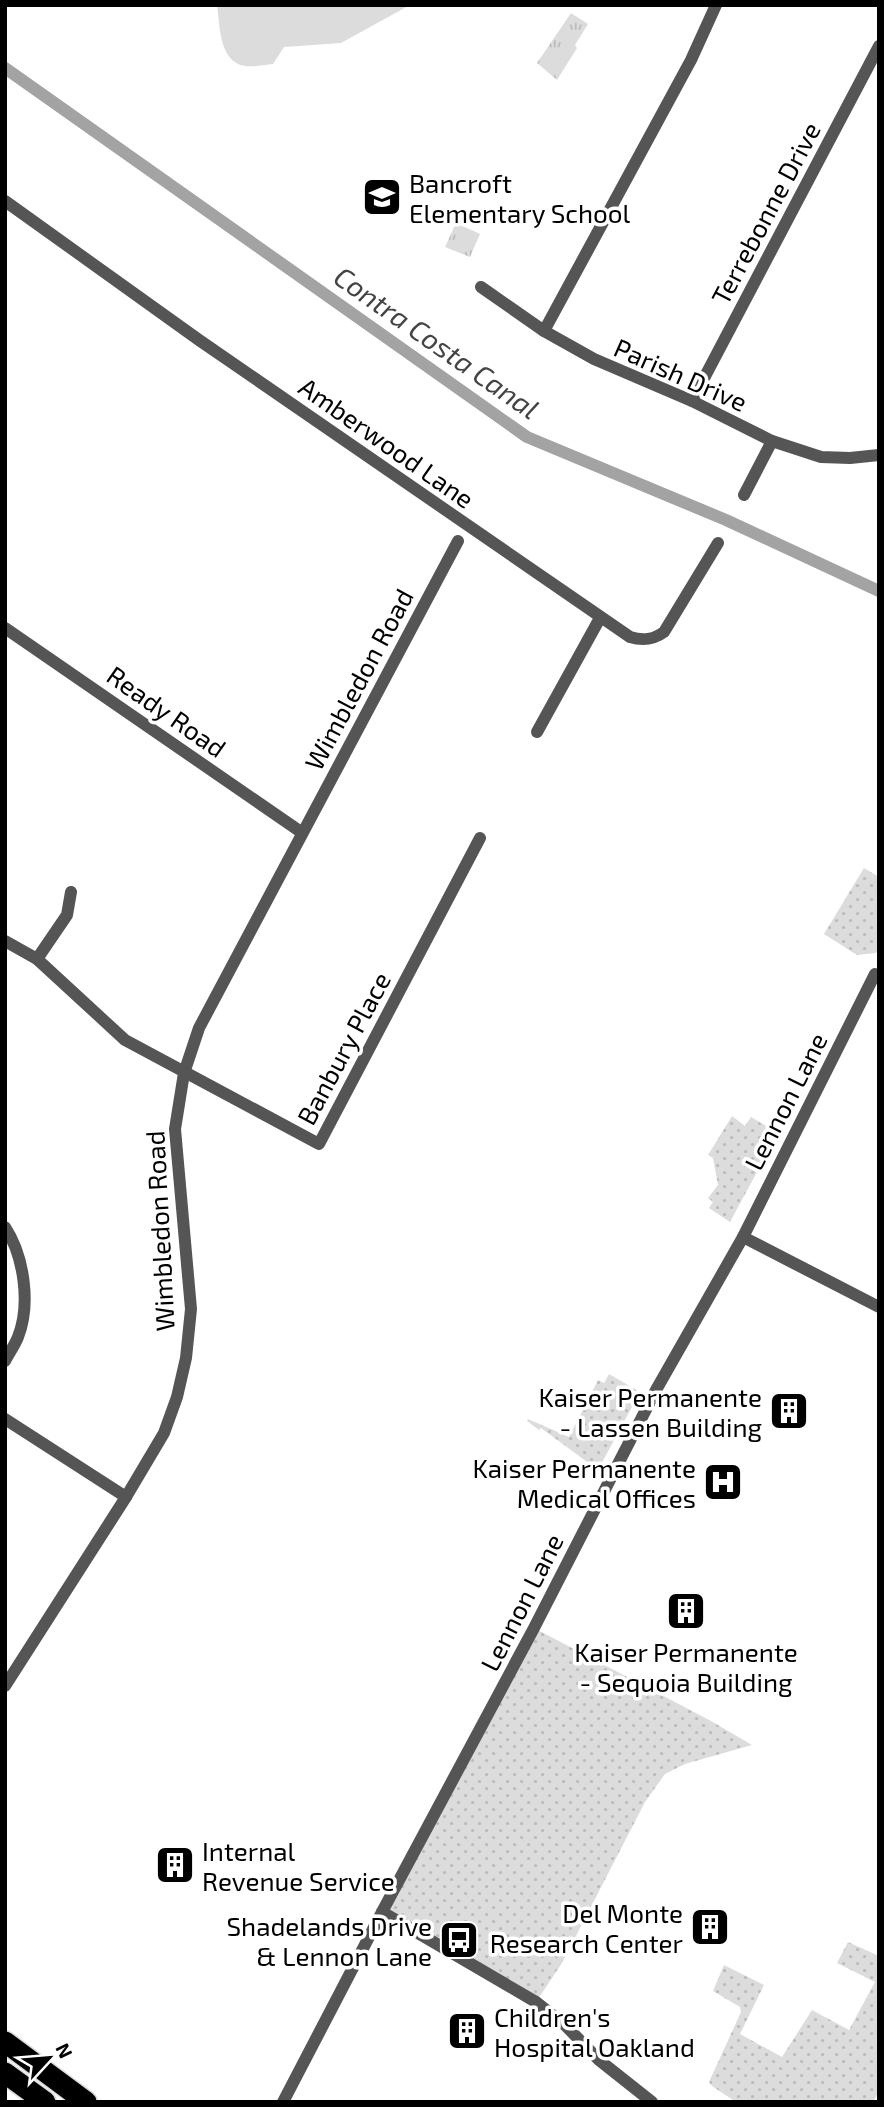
<svg xmlns="http://www.w3.org/2000/svg" width="884" height="2107" viewBox="0 0 884 2107" font-family="'Exo 2',sans-serif">
<style>
.grass{fill:url(#grass-dots)}
.park{fill:url(#park-tufts)}
.pitch{fill:#dcdcdc}
.lines{fill:none;stroke-linecap:round;stroke-linejoin:round}
.canal{stroke:#a3a3a3;stroke-width:12}
.highway-casing{stroke:#dbdbdb;stroke-width:24}
.street{stroke:#555;stroke-width:12}
.highway{stroke:#000;stroke-width:21}
.labels{text-anchor:middle;dominant-baseline:central;stroke-width:7;stroke-linejoin:round;paint-order:stroke}
.poi-label{font-size:26px;fill:#000;stroke:#fff;text-anchor:end}
.street-label{font-size:26px;fill:#000;stroke:#fff}
.water-label{font-size:28px;font-style:italic;fill:#444;stroke:#fff}
</style>
<defs>
<pattern id="grass-dots" width="8" height="8" patternUnits="userSpaceOnUse" patternTransform="scale(1.75)"><rect width="8" height="8" fill="#dcdcdc"/><path d="M2 2h.1M6 6h.1" fill="none" stroke="#bbb" stroke-width="1.8" stroke-linecap="round"/></pattern>
<pattern id="park-tufts" width="24" height="20" patternUnits="userSpaceOnUse" patternTransform="scale(1.75)"><rect width="24" height="20" fill="#dcdcdc"/><path d="M3 7l-1-3M5 7V3M7 7l1-3M15 17l-1-3M17 17v-4M19 17l1-3" fill="none" stroke="#bbb"/></pattern>
</defs>
<rect width="100%" height="100%" fill="#fff"/>
<g class="grass">
<path d="M 864,868 L 879,877 L 879,948 L 876,953 L 857,955 L 824,934 Z"/>
<path d="M 732,1116 L 745,1126 L 751,1117 L 778,1133 L 730,1222 L 709,1208 L 713,1202 L 708,1198 L 718,1185 L 713,1158 L 708,1155 Z"/>
<path d="M 609,1374 L 640,1392 L 598,1470 L 541,1428 L 539,1430 L 527,1421 L 528,1419 L 569,1437 L 596,1384 L 598,1380 L 604,1383 Z"/>
<path d="M 534,1628 L 711,1721 L 752,1745 L 685,1764 L 665,1774 L 645,1802 L 562,1963 L 536,2002 L 382,1912 Z"/>
<path d="M 848,1942 L 879,1956 L 879,2091 L 873,2102 L 736,2102 L 712,2086 L 709,2082 L 741,2012 L 740,2007 L 713,1991 L 724,1965 L 764,1985 L 740,2034 L 782,2057 L 812,2010 L 849,2030 L 875,1982 L 837,1963 Z"/>
</g>
<g class="park">
<path d="M 571,13 L 588,24 L 575,45 L 577,48 L 557,80 L 537,63 Z"/>
<path d="M 456,223 L 480,234 L 470,257 L 445,247 Z"/>
</g>
<path class="pitch" d="M 217,5 L 410,5 L 341,43 L 284,47 L 273,64 C 264,65 254,67 245,66 C 219,62 220,26 217,5 Z"/>
<g class="lines">
<path class="canal" d="M 5,68 L 527,437 L 726,520 L 879,591"/>
<g class="highway-casing">
<g id="highway">
<path d="M 5,2042 L 86,2102"/>
<path d="M 5,2073 L 45,2102"/>
</g>
</g>
<g class="street">
<path d="M 5,201 L 199,340 L 630,637 C 643,641 653,640 664,632 L 718,543"/>
<path d="M 481,287 L 544,331 L 594,359 L 692,401 L 772,441 L 821,457 L 850,458 L 879,455"/>
<path d="M 544,331 L 691,60 L 716,5"/>
<path d="M 692,401 L 879,46"/>
<path d="M 744,495 L 772,441"/>
<path d="M 5,628 L 301,832"/>
<path d="M 537,732 L 600,618"/>
<path d="M 5,941 L 37,959 L 125,1040 L 319,1144 L 480,838"/>
<path d="M 37,959 L 67,915 L 71,892"/>
<path d="M 5,1227 C 24,1256 31,1304 18,1337 C 15,1345 9,1353 5,1361"/>
<path d="M 743,1237 L 879,1307"/>
<path d="M 5,1419 L 126,1497"/>
<path d="M 5,1686 L 126,1497 L 164,1433 L 177,1397 L 186,1358 L 191,1309 L 175,1129 L 184,1073 L 199,1028 L 458,541"/>
<path d="M 382,1912 L 536,2002 L 565,2025 L 599,2060 L 652,2102"/>
<path d="M 283,2102 L 382,1912 L 534,1628 L 656,1390 L 743,1237 L 875,974"/>
</g>
<use href="#highway" class="highway"/>
</g>
<defs>
<g id="school-square" transform="scale(2.0125)"><rect x="-9" y="-9" width="18" height="18" rx="4" fill="#000" stroke="#fff"/><path d="M0-5L7-2L0 1L-7-2ZM-4 1L0 2.5L4 1V4Q0 6-4 4Z" fill="#fff"/></g>
<g id="building-square" transform="scale(2.0125)"><rect x="-9" y="-9" width="18" height="18" rx="4" fill="#000" stroke="#fff"/><path d="M-4-6H4V6H1V3H-1V6H-4ZM-2.5-4.3h1.7v1.8h-1.7ZM.8-4.3h1.7v1.8H.8ZM-2.5-1h1.7V.8h-1.7ZM.8-1h1.7V.8H.8Z" fill="#fff"/></g>
<g id="hospital-square" transform="scale(2.0125)"><rect x="-9" y="-9" width="18" height="18" rx="4" fill="#000" stroke="#fff"/><path d="M-5-5h3v3.5h4V-5h3V5h-3V1.5h-4V5h-3Z" fill="#fff"/></g>
<g id="bus-square" transform="scale(2.0125)"><rect x="-9" y="-9" width="18" height="18" rx="4" fill="#000" stroke="#fff"/><path d="M-5-6H5V4H4V6H2V4H-2V6H-4V4H-5ZM-3.5-4V0h7V-4ZM-3.5 1.2v1.5H-2V1.2ZM2 1.2v1.5H3.5V1.2Z" fill="#fff"/></g>
</defs>
<g fill-rule="evenodd">
<use href="#school-square" x="382" y="197"/>
<use href="#building-square" x="789" y="1411"/>
<use href="#hospital-square" x="723" y="1482"/>
<use href="#building-square" x="686" y="1611"/>
<use href="#building-square" x="175" y="1865"/>
<use href="#building-square" x="710" y="1927"/>
<use href="#bus-square" x="459" y="1940"/>
<use href="#building-square" x="467" y="2031"/>
</g>
<g class="labels">
<g class="poi-label">
<text x="409" y="182" text-anchor="start">Bancroft<tspan x="409" dy="30">Elementary School</tspan></text>
<text x="762" y="1396">Kaiser Permanente<tspan x="762" dy="30">- Lassen Building</tspan></text>
<text x="696" y="1467">Kaiser Permanente<tspan x="696" dy="30">Medical Offices</tspan></text>
<text x="686" y="1651" text-anchor="middle">Kaiser Permanente<tspan x="686" dy="30">- Sequoia Building</tspan></text>
<text x="202" y="1850" text-anchor="start">Internal<tspan x="202" dy="30">Revenue Service</tspan></text>
<text x="683" y="1912">Del Monte<tspan x="683" dy="30">Research Center</tspan></text>
<text x="432" y="1925">Shadelands Drive<tspan x="432" dy="30">&amp; Lennon Lane</tspan></text>
<text x="494" y="2016" text-anchor="start">Children's<tspan x="494" dy="30">Hospital Oakland</tspan></text>
</g>
<g class="street-label">
<text transform="translate(765 213) rotate(-62)">Terrebonne Drive</text>
<text transform="translate(681 374) rotate(24)">Parish Drive</text>
<text transform="translate(387 442) rotate(35)">Amberwood Lane</text>
<text transform="translate(358 679) rotate(-62)">Wimbledon Road</text>
<text transform="translate(167 711) rotate(35)">Ready Road</text>
<text transform="translate(343 1048) rotate(-62)">Banbury Place</text>
<text transform="translate(785 1101) rotate(-63)">Lennon Lane</text>
<text transform="translate(159 1231) rotate(-93)">Wimbledon Road</text>
<text transform="translate(521 1602) rotate(-63)">Lennon Lane</text>
</g>
<g class="water-label">
<text transform="translate(437 342) rotate(35)">Contra Costa Canal</text>
</g>
</g>
<rect width="884" height="2107" fill="none" stroke="#000000" stroke-width="14"/>
<g transform="translate(49 2058) rotate(64)" stroke="#ffffff" stroke-width="5" paint-order="stroke">
<path d="M0-5L12 26L0 18L-12 26Z" fill="#000000"/>
<text y="-10" font-size="19" font-weight="bold" text-anchor="middle" fill="#000000">N</text>
</g>
</svg>
